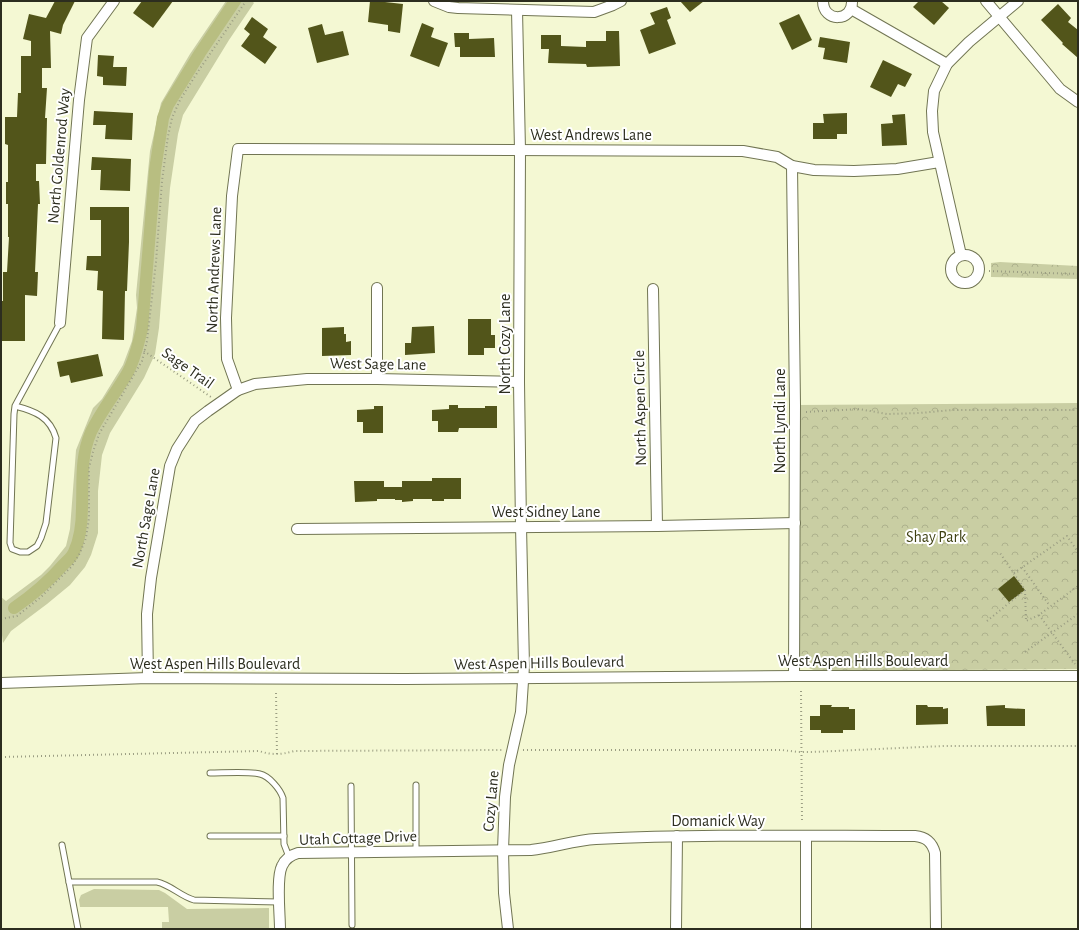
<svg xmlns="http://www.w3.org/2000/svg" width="1079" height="930" viewBox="0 0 1079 930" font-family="'Alegreya Sans',sans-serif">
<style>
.grass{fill:#c9cea3}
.park{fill:url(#park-crowns)}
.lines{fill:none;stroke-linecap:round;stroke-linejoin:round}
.canal{stroke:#b8be81;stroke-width:12}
.building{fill:#52551a}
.service-casing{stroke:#717553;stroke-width:7}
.minor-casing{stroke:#717553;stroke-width:12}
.path{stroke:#9a9d82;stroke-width:2;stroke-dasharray:1 3;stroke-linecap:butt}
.service{stroke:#fff;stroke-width:5}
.minor{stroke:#fff;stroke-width:10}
.labels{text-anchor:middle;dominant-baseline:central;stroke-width:4;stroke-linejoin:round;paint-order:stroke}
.street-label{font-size:16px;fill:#2c2d1f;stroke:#fff}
.park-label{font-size:16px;fill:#3e4012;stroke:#fff}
</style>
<defs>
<pattern id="park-crowns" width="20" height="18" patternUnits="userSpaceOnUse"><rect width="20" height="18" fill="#c9cea3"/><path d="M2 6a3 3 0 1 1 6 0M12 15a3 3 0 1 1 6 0" fill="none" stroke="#adb18c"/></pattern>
</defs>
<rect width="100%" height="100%" fill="#f4f8d3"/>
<g class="grass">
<path d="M 226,1 L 252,1 L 254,3 L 229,40 L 183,115 L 178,134 L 170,188 L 159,328 L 155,354 L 144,378 L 110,433 L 102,455 L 98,491 L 98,533 L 91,555 L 85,567 L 70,585 L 47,604 L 11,631 L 3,643 L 1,627 L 1,597 L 6,601 L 41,575 L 50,566 L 66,546 L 70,529 L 76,450 L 93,408 L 102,399 L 123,365 L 132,341 L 137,308 L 136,295 L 150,151 L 161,103 L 190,54 Z"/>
<path d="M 94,889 L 159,890 L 165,893 L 187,909 L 269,908 L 269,929 L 162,929 L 162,922 L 169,922 L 168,907 L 80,907 L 79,900 L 81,895 Z"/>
</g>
<g class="park">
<path d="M 1000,262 L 1078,266 L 1078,279 L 991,277 L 991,263 Z"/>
<path d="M 1078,403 L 1078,669 L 816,671 L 794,662 L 795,405 Z"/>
</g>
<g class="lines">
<path class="canal" d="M 14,608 C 33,595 49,581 64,564 C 67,561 72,557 74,552 C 80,539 82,522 82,508 C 83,481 80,458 91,432 C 101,411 116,393 128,372 C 135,359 138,344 142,329 L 155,170 L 163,118 L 168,105 L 200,53 L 235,1"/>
</g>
<g class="building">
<path d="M 55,1 L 75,1 L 63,25 L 61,34 L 50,31 L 51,68 L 42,68 L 42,88 L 47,88 L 45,118 L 47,118 L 46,164 L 36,164 L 36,181 L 39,181 L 40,204 L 38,204 L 35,272 L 38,272 L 37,296 L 25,295 L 25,341 L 1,341 L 1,301 L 3,301 L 3,272 L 7,272 L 9,237 L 8,237 L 8,204 L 6,204 L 6,182 L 8,182 L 8,145 L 5,144 L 5,117 L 17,117 L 18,93 L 21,93 L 21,56 L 31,56 L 31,41 L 23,39 L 29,14 L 46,18 Z"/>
<path d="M 142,1 L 173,1 L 153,28 L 133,13 Z"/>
<path d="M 370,1 L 385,1 L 385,2 L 403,4 L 400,33 L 388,31 L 388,25 L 368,22 Z"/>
<path d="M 680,1 L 704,1 L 690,12 Z"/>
<path d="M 919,1 L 941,1 L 949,8 L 934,25 L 913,7 Z"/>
<path d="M 1058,4 L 1071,18 L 1068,22 L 1078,30 L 1078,58 L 1062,44 L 1063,43 L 1041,20 Z"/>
<path d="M 667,7 L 671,18 L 667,20 L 676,44 L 649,54 L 640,30 L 655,24 L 650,13 Z"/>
<path d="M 799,14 L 812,40 L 792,50 L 779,23 Z"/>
<path d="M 252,17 L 268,29 L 263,37 L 277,47 L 265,64 L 241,46 L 250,34 L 244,29 Z"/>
<path d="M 422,23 L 434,28 L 431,37 L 448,43 L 439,67 L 410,56 Z"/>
<path d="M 322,24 L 325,35 L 343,31 L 349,55 L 317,63 L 308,28 Z"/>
<path d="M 606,31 L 619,31 L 620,66 L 587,67 L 586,64 L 548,63 L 549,49 L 541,49 L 541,35 L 561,35 L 561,46 L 586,47 L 586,41 L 606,41 Z"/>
<path d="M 454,33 L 469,33 L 469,39 L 494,38 L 495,57 L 460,57 L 460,47 L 455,47 Z"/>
<path d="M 820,37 L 850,42 L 847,63 L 823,59 L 825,48 L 818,47 Z"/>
<path d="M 98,55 L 114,56 L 113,67 L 127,67 L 126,86 L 103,85 L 103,77 L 97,76 Z"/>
<path d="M 883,60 L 912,74 L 905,87 L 898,84 L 891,97 L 870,87 Z"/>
<path d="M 94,111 L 133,113 L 132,140 L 105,139 L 106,125 L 93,125 Z"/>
<path d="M 847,113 L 847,134 L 837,134 L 837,139 L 813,139 L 813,123 L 824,123 L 823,114 Z"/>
<path d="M 905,114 L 907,145 L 882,146 L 881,124 L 893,123 L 892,115 Z"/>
<path d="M 92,157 L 131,159 L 130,191 L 100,190 L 101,170 L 91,170 Z"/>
<path d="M 90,207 L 129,207 L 129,242 L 127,291 L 125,291 L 124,340 L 102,339 L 103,291 L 97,290 L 98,271 L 86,270 L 87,256 L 101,256 L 101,220 L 90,220 Z"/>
<path d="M 468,319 L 491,319 L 491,335 L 495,335 L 495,348 L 484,348 L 484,355 L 468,355 Z"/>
<path d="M 434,326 L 435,353 L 405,355 L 405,343 L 411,343 L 412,327 Z"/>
<path d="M 344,327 L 344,334 L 346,334 L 346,342 L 351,341 L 351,355 L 322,356 L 322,328 Z"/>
<path d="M 98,354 L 103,376 L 71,383 L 69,375 L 60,377 L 57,362 Z"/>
<path d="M 449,405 L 458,405 L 458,408 L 485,408 L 485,406 L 497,406 L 497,428 L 459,428 L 458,432 L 438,432 L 438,421 L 432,421 L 432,410 L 449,409 Z"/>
<path d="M 374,406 L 383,406 L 383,433 L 363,433 L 363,422 L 357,422 L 357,410 L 374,409 Z"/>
<path d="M 432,478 L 461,478 L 461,499 L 444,499 L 444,501 L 432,501 L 432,499 L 413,499 L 413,501 L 402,502 L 402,500 L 395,500 L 395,499 L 377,499 L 377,501 L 355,502 L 354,481 L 384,481 L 384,487 L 402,487 L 402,481 L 432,481 Z"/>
<path d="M 1014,576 L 1025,590 L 1009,602 L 998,589 Z"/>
<path d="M 820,705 L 832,705 L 831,707 L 849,707 L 849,709 L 855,709 L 855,730 L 843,730 L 843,733 L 821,733 L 821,730 L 810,730 L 810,716 L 820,716 Z"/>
<path d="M 916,705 L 927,705 L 928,707 L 943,707 L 943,709 L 948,708 L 948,724 L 916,725 Z"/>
<path d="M 1005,705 L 1005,708 L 1025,709 L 1025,726 L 987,726 L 986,706 Z"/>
</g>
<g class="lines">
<g class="service-casing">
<g id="service">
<path d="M 15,406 C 35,411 50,417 56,438 L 46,523 L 41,538 L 37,546 L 28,552 L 20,552 L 12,549 L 10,543 L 14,414 L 15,406 L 60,323"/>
<path d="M 210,773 C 222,773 249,771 260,774 C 269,776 280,789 283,798 L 284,844 L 289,857"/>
<path d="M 416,785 L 416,852"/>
<path d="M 351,786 L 352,925"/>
<path d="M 210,836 L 284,836"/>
<path d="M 62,845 L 78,929"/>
<path d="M 69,882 L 157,882 C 171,885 180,896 194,900 L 279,902"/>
</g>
</g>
<g class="minor-casing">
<g id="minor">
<path d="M 434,1 L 449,7 L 458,8 L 594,12 L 613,5 L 621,1"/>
<path d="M 823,1 C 823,23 853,22 852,1"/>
<path d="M 986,1 L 1050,77 L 1060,89 L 1078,102"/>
<path d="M 851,9 L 947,64"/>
<path d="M 792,166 L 795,405 L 794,676"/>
<circle cx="965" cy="269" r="14"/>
<path d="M 961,255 L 933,132 L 932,111 L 934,91 L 947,64 L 969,42 L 1018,1"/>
<path d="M 377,288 L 377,379"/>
<path d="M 653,289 L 657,526"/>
<path d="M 60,323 L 79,100 L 87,38 L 114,1"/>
<path d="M 238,390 L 227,359 L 226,318 L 232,196 L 238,149 L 743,151 L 777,157 L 792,166 L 814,170 L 854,171 L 897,169 L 939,162"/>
<path d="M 297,529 L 657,526 L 795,523"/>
<path d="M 148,678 L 147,614 L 151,578 L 170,466 L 177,449 L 195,421 L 208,411 L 238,390 L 255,384 L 307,379 L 377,379 L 519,382"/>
<path d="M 1,683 L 148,678 L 405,679 L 794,676 L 1078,676"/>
<path d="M 280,929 C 280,914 276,878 282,866 C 285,859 291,855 298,853 L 531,850 C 553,848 574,840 596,839 C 702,834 809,836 915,836 C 926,837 932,842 935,853 L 936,929"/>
<path d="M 508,929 L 504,893 L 503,850 L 505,797 L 509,765 L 521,712 L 524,666 L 521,526 L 519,382 L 520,150 L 517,10"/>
<path d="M 676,929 L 677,836"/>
<path d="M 806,929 L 806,836"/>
</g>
</g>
<g class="path">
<path d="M 989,271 L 1078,274"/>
<path d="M 144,351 L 211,397"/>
<path d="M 806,412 L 859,409 L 887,414 L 920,413 L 952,410 L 1078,410"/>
<path d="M 1022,567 L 1050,606"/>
<path d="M 1014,573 L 1067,536 L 1078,552"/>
<path d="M 1025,590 L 1026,621 L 1039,615 L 1078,586"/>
<path d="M 1039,615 L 1075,664"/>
<path d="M 1,619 L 17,616 L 41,597 L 72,566 L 80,553 L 86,538 L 89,518 L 89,468 L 93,452 L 99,434 L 142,361 L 147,341 L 156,262 L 162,181 L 168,136 L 172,118 L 180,100 L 197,73 L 246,1"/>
<path d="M 987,621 L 1025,590 L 1000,553"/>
<path d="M 1025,652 L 1078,614"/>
<path d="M 801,691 L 802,822"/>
<path d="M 276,693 L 277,755"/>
<path d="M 523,750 L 782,750 L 798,752 L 812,752 L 944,746 L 1078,746"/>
<path d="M 1,757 L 259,751 C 271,755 281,755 294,751 L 503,750"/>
</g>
<use href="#service" class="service"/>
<use href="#minor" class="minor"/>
</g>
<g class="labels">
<g class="street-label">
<text x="591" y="135">West Andrews Lane</text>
<text transform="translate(59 156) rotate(-85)">North Goldenrod Way</text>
<text transform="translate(214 270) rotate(-88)">North Andrews Lane</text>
<text transform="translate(505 344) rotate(-90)">North Cozy Lane</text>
<text transform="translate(378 364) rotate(1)">West Sage Lane</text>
<text transform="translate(188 368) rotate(35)">Sage Trail</text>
<text transform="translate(640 408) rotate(-91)">North Aspen Circle</text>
<text transform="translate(780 421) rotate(-90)">North Lyndi Lane</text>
<text x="546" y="512">West Sidney Lane</text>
<text transform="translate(146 518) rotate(-80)">North Sage Lane</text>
<text x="863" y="661">West Aspen Hills Boulevard</text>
<text transform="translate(539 663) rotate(-1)">West Aspen Hills Boulevard</text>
<text x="215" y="664">West Aspen Hills Boulevard</text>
<text transform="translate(491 801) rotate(-85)">Cozy Lane</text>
<text x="718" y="821">Domanick Way</text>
<text transform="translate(358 838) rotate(-2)">Utah Cottage Drive</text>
</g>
<g class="park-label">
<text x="936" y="537">Shay Park</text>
</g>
</g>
<rect width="1079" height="930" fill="none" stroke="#2c2d1f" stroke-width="4"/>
</svg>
